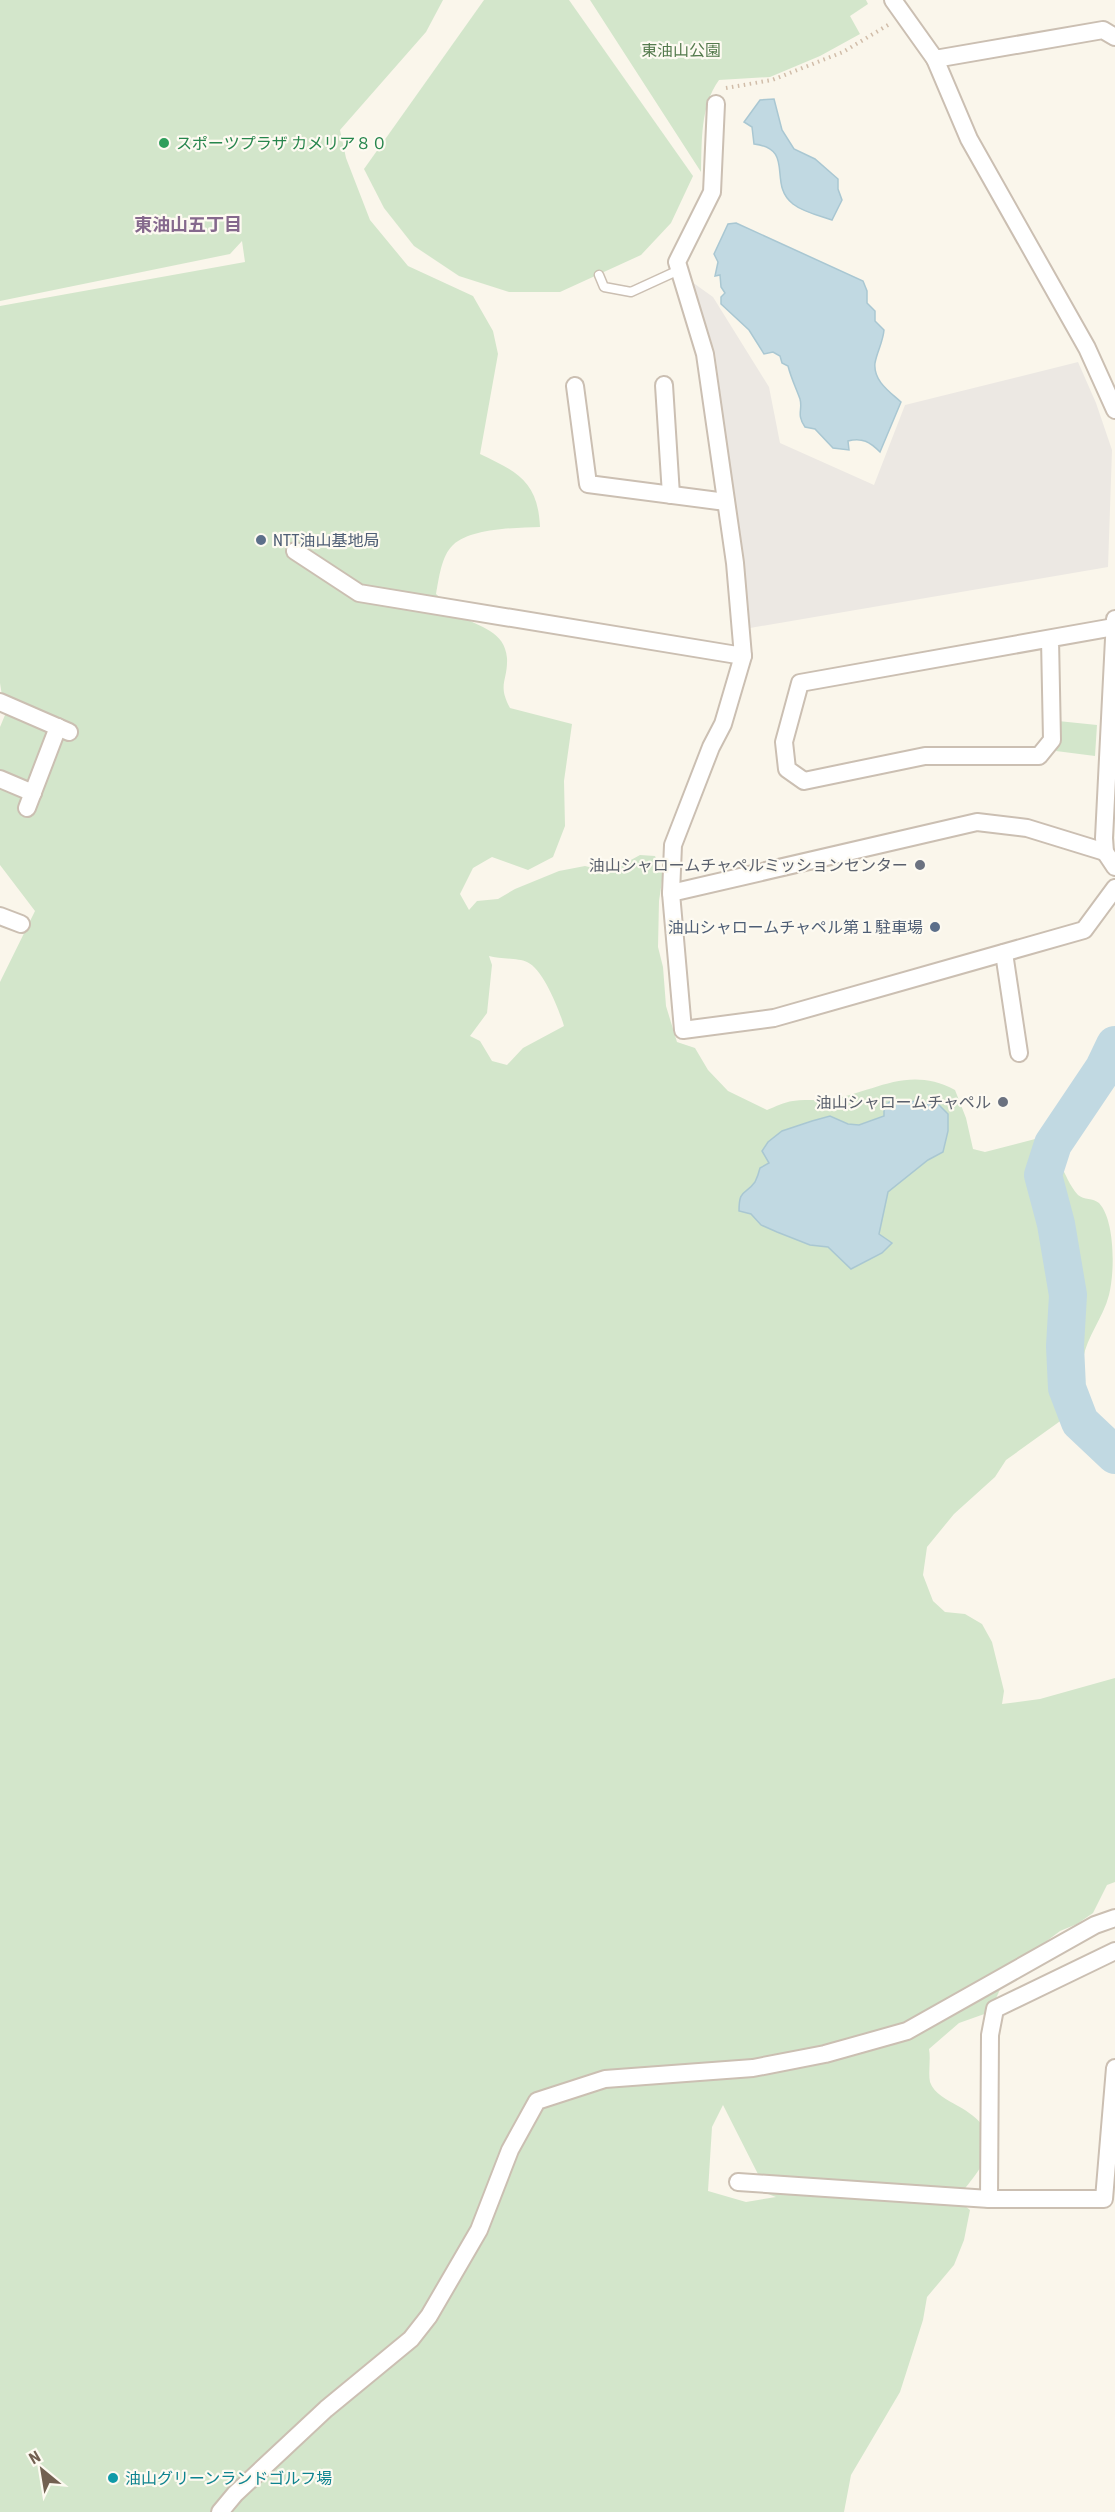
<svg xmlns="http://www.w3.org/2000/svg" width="1115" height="2512" viewBox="0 0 1115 2512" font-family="'Roboto Condensed','Noto Sans JP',sans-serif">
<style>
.industrial{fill:#ece8e3}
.green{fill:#d3e6cb;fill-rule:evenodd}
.water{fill:#c1d9e2;stroke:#a9c7d2;stroke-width:1.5}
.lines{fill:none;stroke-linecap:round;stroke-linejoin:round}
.river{stroke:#c1d9e2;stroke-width:38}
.lane-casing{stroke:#cbbfb2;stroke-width:11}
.street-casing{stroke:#cbbfb2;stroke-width:20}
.path{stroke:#d1bda9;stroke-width:4;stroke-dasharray:1.5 4.5;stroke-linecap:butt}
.lane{stroke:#fff;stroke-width:8}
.street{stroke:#fff;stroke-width:16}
.leisure-dot{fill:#2e9e5b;stroke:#fdfaf1;stroke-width:2}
.service-dot{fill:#5c6f8a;stroke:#fdfaf1;stroke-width:2}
.worship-dot{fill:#6b7280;stroke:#fdfaf1;stroke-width:2}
.culture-dot{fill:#0f9aa8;stroke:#fdfaf1;stroke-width:2}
.labels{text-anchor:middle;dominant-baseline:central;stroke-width:4.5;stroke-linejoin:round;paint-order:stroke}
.park-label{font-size:16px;fill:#557b4e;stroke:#fdfaf1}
.leisure-label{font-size:16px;fill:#27864d;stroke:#fdfaf1;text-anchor:start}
.service-label{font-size:16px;fill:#4e5e75;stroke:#fdfaf1;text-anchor:start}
.worship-label{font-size:16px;fill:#5b616d;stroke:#fdfaf1;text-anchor:end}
.culture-label{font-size:16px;fill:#0d838f;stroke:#fdfaf1;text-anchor:start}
.neighbourhood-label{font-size:18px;font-weight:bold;fill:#85698d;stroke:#fdfaf1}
</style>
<rect width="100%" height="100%" fill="#faf6eb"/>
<path class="industrial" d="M 692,282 L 713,297 L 769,387 L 780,443 L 874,485 L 905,405 L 1078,362 L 1096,403 L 1112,450 L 1108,567 L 750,628 L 715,352 Z"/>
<g class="green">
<path d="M 0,0 L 443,0 L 426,32 L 340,130 L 346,158 L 370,220 L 408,266 L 473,296 L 493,331 L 498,354 L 480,454 C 518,472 538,482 540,527 C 515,528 472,528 453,545 C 441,556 439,579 436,594 C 444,601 452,611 461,616 C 479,627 505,631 507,658 C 508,681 497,684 510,708 L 572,724 L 564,781 L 565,826 L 553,857 L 528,870 L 492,857 L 473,868 L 460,894 L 469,910 L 477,901 L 498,899 L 515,889 L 559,871 L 585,866 L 609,872 L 640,855 L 655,856 L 663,874 L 659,901 L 658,947 L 663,967 L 666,1006 L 677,1042 L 695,1048 L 708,1070 L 728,1091 L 767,1110 C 775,1107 784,1102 793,1101 C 804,1099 815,1101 826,1100 C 873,1094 906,1064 955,1090 L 966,1118 L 973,1149 L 985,1152 L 1039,1138 C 1045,1146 1054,1154 1059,1163 C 1066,1174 1069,1185 1078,1195 C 1084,1200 1093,1198 1099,1203 C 1115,1220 1115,1271 1109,1295 C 1103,1318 1087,1336 1083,1359 C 1080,1374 1088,1389 1084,1404 L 1006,1460 L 995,1477 L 954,1514 L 927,1547 L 923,1575 L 933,1601 L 945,1612 L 965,1614 L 982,1624 L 992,1642 L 1004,1691 L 1002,1704 L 1040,1699 L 1115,1678 L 1115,1882 L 1107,1885 L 1093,1913 L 1077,1924 L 1060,1931 L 1027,1956 L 1005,1978 L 990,2012 L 959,2023 L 929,2049 C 931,2059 928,2072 930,2082 C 934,2094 948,2100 958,2106 C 1011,2135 985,2165 956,2199 L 970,2210 L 964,2240 L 954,2265 L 927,2297 L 923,2320 L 900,2392 L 851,2475 L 844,2512 L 0,2512 L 0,982 L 35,911 L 0,865 L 0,727 L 5,715 L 0,683 L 0,306 L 245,262 L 242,241 L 230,254 L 0,301 ZM 489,956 C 499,959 518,958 527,962 C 543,969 559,1009 564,1026 L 523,1048 L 507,1065 L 492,1061 L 480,1041 L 470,1036 L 487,1013 L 492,965 ZM 723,2105 L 768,2194 L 776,2197 L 746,2202 L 708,2191 L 712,2127 Z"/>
<path d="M 484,0 L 569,0 L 693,176 L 671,223 L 641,255 L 560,292 L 509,292 L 459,276 L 414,246 L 384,208 L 364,169 Z"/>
<path d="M 590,0 L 866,0 L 868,4 L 850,16 L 860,34 L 820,56 L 770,77 L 719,80 C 700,106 702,142 701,172 Z"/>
<path d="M 1058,721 L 1097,725 L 1095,756 L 1056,751 L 1059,742 Z"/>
</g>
<g class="water">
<path d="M 774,99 L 782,130 L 794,149 L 815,159 L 838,179 L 838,189 L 842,200 L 832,220 C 820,216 803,212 793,204 C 767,184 796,149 754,144 L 752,127 L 744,122 L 760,100 Z"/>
<path d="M 736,223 L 863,281 L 867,291 L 867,303 L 875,311 L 875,321 L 884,330 C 883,342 877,352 875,363 C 873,381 890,392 901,402 L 880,452 C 870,442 862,437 848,441 L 849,450 L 833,448 L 815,429 L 805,427 C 796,414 803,410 800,399 C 796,388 791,378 788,366 L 782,363 L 780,356 L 773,352 L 764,354 L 749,330 L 721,304 L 721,297 L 725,293 L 721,287 L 720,275 L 715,276 L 718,262 L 714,254 L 728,224 Z"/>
<path d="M 894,1099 L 897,1104 L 916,1101 L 919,1105 L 938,1104 L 948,1114 L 948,1131 L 943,1152 L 928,1160 L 888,1192 L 879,1234 L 892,1243 L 882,1253 L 851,1269 L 828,1247 L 810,1245 L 777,1232 L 761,1225 L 751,1214 L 739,1211 C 739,1188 745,1196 755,1182 C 757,1178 759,1172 760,1168 L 769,1163 L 762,1151 L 768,1142 L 782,1131 L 812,1121 L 830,1116 L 848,1124 L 859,1125 L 884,1116 L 884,1106 Z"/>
</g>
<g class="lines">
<path class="river" d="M 1115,1045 L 1104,1068 L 1053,1144 L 1043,1175 L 1056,1224 L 1068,1295 L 1065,1346 L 1067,1388 L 1080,1422 L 1115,1455"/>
<g class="lane-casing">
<path id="lane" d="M 599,275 L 604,287 L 631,292 L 679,270"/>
</g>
<g class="street-casing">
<g id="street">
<path d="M 893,0 L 935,59 L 1103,30 L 1115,37"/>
<path d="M 935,59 L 969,139 L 1087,348 L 1115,410"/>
<path d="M 664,385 L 671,495"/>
<path d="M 575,386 L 588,484 L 726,502"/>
<path d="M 295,551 L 359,593 L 743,656 L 735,563 L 705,354 L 677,262 L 712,192 L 716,104"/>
<path d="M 1115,619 L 1104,838 L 1105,852 L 1115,867"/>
<path d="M 1050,639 L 1052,740 L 1039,756 L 925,756 L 804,781 L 787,769 L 784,742 L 800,683 L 1114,627"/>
<path d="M 0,702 L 69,732"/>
<path d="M 0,779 L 33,793"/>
<path d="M 27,808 L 58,727"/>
<path d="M 1105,852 L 1027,828 L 977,822 L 671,893 L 683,1030 L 774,1018 L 1084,930 L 1115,888"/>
<path d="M 671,893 L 673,845 L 711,747 L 723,724 L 743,656"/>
<path d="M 0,916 L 21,924"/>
<path d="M 1004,953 L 1019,1053"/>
<path d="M 738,2182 L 989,2199 L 1104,2199 L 1115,2068"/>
<path d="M 989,2199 L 990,2035 L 995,2009 L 1115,1951"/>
<path d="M 220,2512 L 235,2494 L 326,2409 L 411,2339 L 429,2316 L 479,2230 L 510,2150 L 537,2101 L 605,2079 L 753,2068 L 825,2054 L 907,2031 L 1095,1925 L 1115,1918"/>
</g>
</g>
<path class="path" d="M 726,88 L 772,80 L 843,52 L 888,25"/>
<use href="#lane" class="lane"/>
<use href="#street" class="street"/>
</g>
<circle class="leisure-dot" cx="164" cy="143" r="6"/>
<g class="service-dot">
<circle cx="261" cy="540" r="6"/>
<circle cx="935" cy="927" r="6"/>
</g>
<g class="worship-dot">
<circle cx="920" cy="865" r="6"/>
<circle cx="1003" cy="1102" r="6"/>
</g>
<circle class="culture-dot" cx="113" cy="2478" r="6"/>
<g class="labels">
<g class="park-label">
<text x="681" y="50">東油山公園</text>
</g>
<g class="leisure-label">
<text x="176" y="143">スポーツプラザ カメリア８０</text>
</g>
<g class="service-label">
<text x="273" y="540">NTT油山基地局</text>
<text x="923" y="927" text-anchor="end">油山シャロームチャペル第１駐車場</text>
</g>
<g class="worship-label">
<text x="908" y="865">油山シャロームチャペルミッションセンター</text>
<text x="991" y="1102">油山シャロームチャペル</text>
</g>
<g class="culture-label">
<text x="125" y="2478">油山グリーンランドゴルフ場</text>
</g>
<g class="neighbourhood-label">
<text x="188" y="224">東油山五丁目</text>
</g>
</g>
<g transform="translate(42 2470) rotate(330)" stroke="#fdfaf1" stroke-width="4.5" paint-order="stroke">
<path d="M0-4.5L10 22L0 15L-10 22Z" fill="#726051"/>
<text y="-9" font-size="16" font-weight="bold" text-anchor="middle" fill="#726051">N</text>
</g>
</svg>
